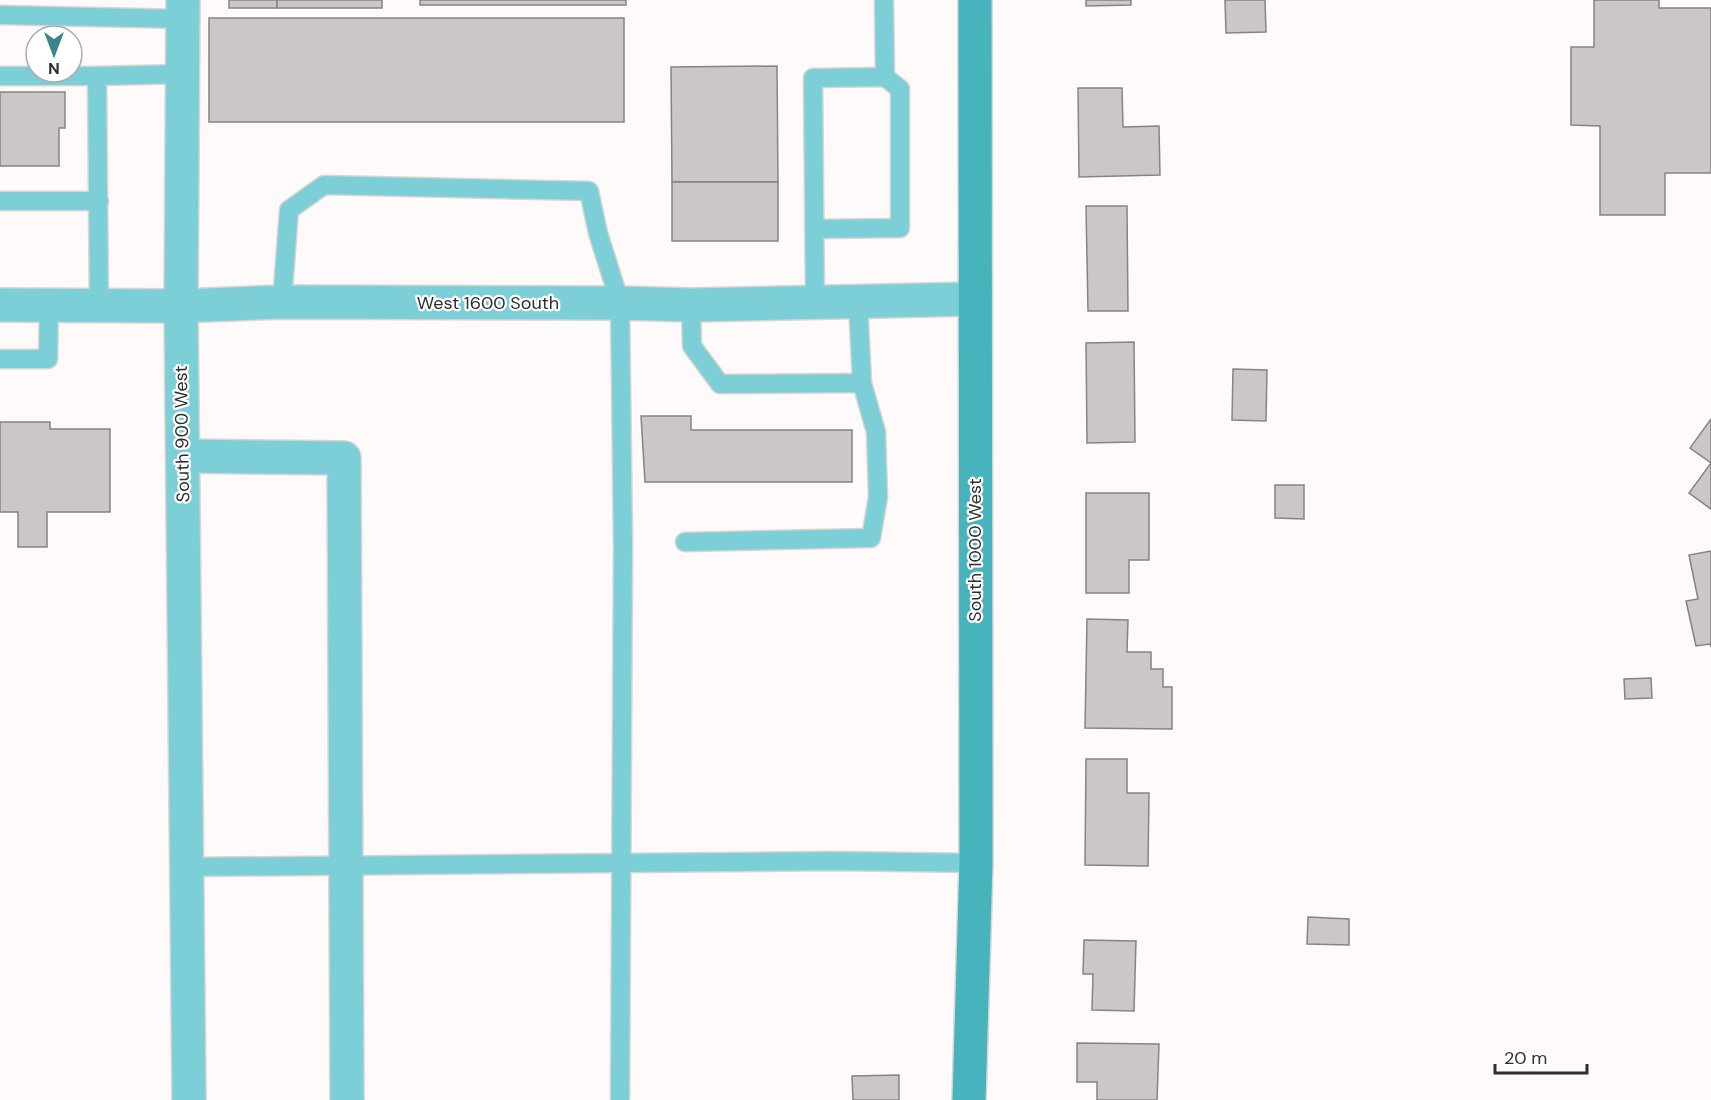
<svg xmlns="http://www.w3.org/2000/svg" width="1711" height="1100" viewBox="0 0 1711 1100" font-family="'DM Sans',sans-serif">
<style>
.building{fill:#ccc7c7;stroke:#888383;stroke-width:1.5}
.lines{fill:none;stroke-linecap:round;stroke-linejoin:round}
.service-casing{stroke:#dad5d5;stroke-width:21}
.minor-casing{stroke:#dad5d5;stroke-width:36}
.secondary-casing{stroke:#dad5d5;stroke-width:36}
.service{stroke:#7ccfd7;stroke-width:18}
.minor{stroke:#7ccfd7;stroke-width:33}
.secondary{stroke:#46b3bd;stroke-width:33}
.labels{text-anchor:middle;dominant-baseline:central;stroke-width:4.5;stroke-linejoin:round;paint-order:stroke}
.street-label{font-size:18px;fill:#2f2d2d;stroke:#fff}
</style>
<rect width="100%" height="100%" fill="#fffafa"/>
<g class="building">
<rect x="229" y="0" width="48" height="8"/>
<rect x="277" y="0" width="105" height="8"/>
<rect x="420" y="0" width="206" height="5"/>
<path d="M 1086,0 L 1131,0 L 1131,5 L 1086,6 Z"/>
<path d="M 1225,0 L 1265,0 L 1266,32 L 1226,33 Z"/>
<path d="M 1594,0 L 1659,0 L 1659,8 L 1711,8 L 1711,173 L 1665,173 L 1665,215 L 1600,215 L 1600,126 L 1571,125 L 1571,47 L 1594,47 Z"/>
<rect x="209" y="18" width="415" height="104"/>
<path d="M 777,66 L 778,182 L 672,182 L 671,67 Z"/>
<path d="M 1078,88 L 1122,88 L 1123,127 L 1159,126 L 1160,175 L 1079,177 Z"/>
<path d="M 0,92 L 65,92 L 65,128 L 59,128 L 59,166 L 0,166 Z"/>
<rect x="672" y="182" width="106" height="59"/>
<path d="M 1086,206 L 1127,206 L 1128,311 L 1088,311 Z"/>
<path d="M 1134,342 L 1135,442 L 1087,443 L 1086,343 Z"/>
<path d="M 1233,369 L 1267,370 L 1266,421 L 1232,420 Z"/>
<path d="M 641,416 L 691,416 L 691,430 L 852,430 L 852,482 L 645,482 Z"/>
<path d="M 1711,419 L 1711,509 L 1689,493 L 1711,463 L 1690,448 Z"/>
<path d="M 0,422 L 50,422 L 50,429 L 110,429 L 110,512 L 47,512 L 47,547 L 18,547 L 18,512 L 0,512 Z"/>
<path d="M 1275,485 L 1304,485 L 1304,519 L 1275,518 Z"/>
<path d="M 1086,493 L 1149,493 L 1149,560 L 1129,560 L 1129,593 L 1086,593 Z"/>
<path d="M 1711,551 L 1711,647 L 1710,644 L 1696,646 L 1686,601 L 1698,599 L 1689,555 Z"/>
<path d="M 1087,619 L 1128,620 L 1127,652 L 1151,652 L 1151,669 L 1163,669 L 1163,687 L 1172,687 L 1172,729 L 1085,728 Z"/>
<path d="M 1651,678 L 1652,698 L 1625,699 L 1624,679 Z"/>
<path d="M 1086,759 L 1127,759 L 1127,793 L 1149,793 L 1148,866 L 1085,865 Z"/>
<path d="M 1308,917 L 1349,919 L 1349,945 L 1307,944 Z"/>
<path d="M 1084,940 L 1136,941 L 1134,1011 L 1092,1010 L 1093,974 L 1083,974 Z"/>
<path d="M 1077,1043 L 1159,1044 L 1157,1100 L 1097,1100 L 1097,1082 L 1077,1082 Z"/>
<path d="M 899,1075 L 899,1100 L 853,1100 L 852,1076 Z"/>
</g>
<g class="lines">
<g class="service-casing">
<g id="service">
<path d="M 884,0 L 885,77"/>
<path d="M 0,15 L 183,19"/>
<path d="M 0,76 L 97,76"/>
<path d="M 0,201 L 99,201"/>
<path d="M 282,302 L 289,210 L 324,185 L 589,191 L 598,233 L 620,303 L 623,546 L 620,1100"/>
<path d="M 815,302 L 813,78 L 885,77 L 900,89 L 900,228 L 815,229"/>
<path d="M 858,302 L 862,383"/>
<path d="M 99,306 L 97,76 L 183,74"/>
<path d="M 0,359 L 48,359 L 49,305"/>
<path d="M 685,542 L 871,538 L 878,497 L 876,432 L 862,383 L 720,384 L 692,346 L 691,305"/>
<path d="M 187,867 L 835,861 L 976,863"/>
</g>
</g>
<g class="minor-casing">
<g id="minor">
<path d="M 183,0 L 181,306 L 189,1100"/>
<path d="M 0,305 L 181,306 L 282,302 L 620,303 L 691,305 L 975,299"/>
<path d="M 183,456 L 344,458 L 347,1100"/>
</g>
</g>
<g class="secondary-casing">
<path id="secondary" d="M 969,1100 L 976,863 L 975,0"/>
</g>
<use href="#service" class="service"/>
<use href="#minor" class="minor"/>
<use href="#secondary" class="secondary"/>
</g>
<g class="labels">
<g class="street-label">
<text x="488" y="303">West 1600 South</text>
<text transform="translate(182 434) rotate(-91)">South 900 West</text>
<text transform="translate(975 550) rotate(-90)">South 1000 West</text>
</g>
</g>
<g transform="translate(54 54) rotate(180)"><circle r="28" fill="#ffffff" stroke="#acabab" stroke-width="1.5"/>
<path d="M0-4.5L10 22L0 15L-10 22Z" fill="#3d858b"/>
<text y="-9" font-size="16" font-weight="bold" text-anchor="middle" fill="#2f2d2d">N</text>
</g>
<path d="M1495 1064v9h92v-9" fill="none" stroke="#2f2d2d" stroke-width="3"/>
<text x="1504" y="1064" font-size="18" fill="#2f2d2d" stroke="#ffffff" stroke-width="4.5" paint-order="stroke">20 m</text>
</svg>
